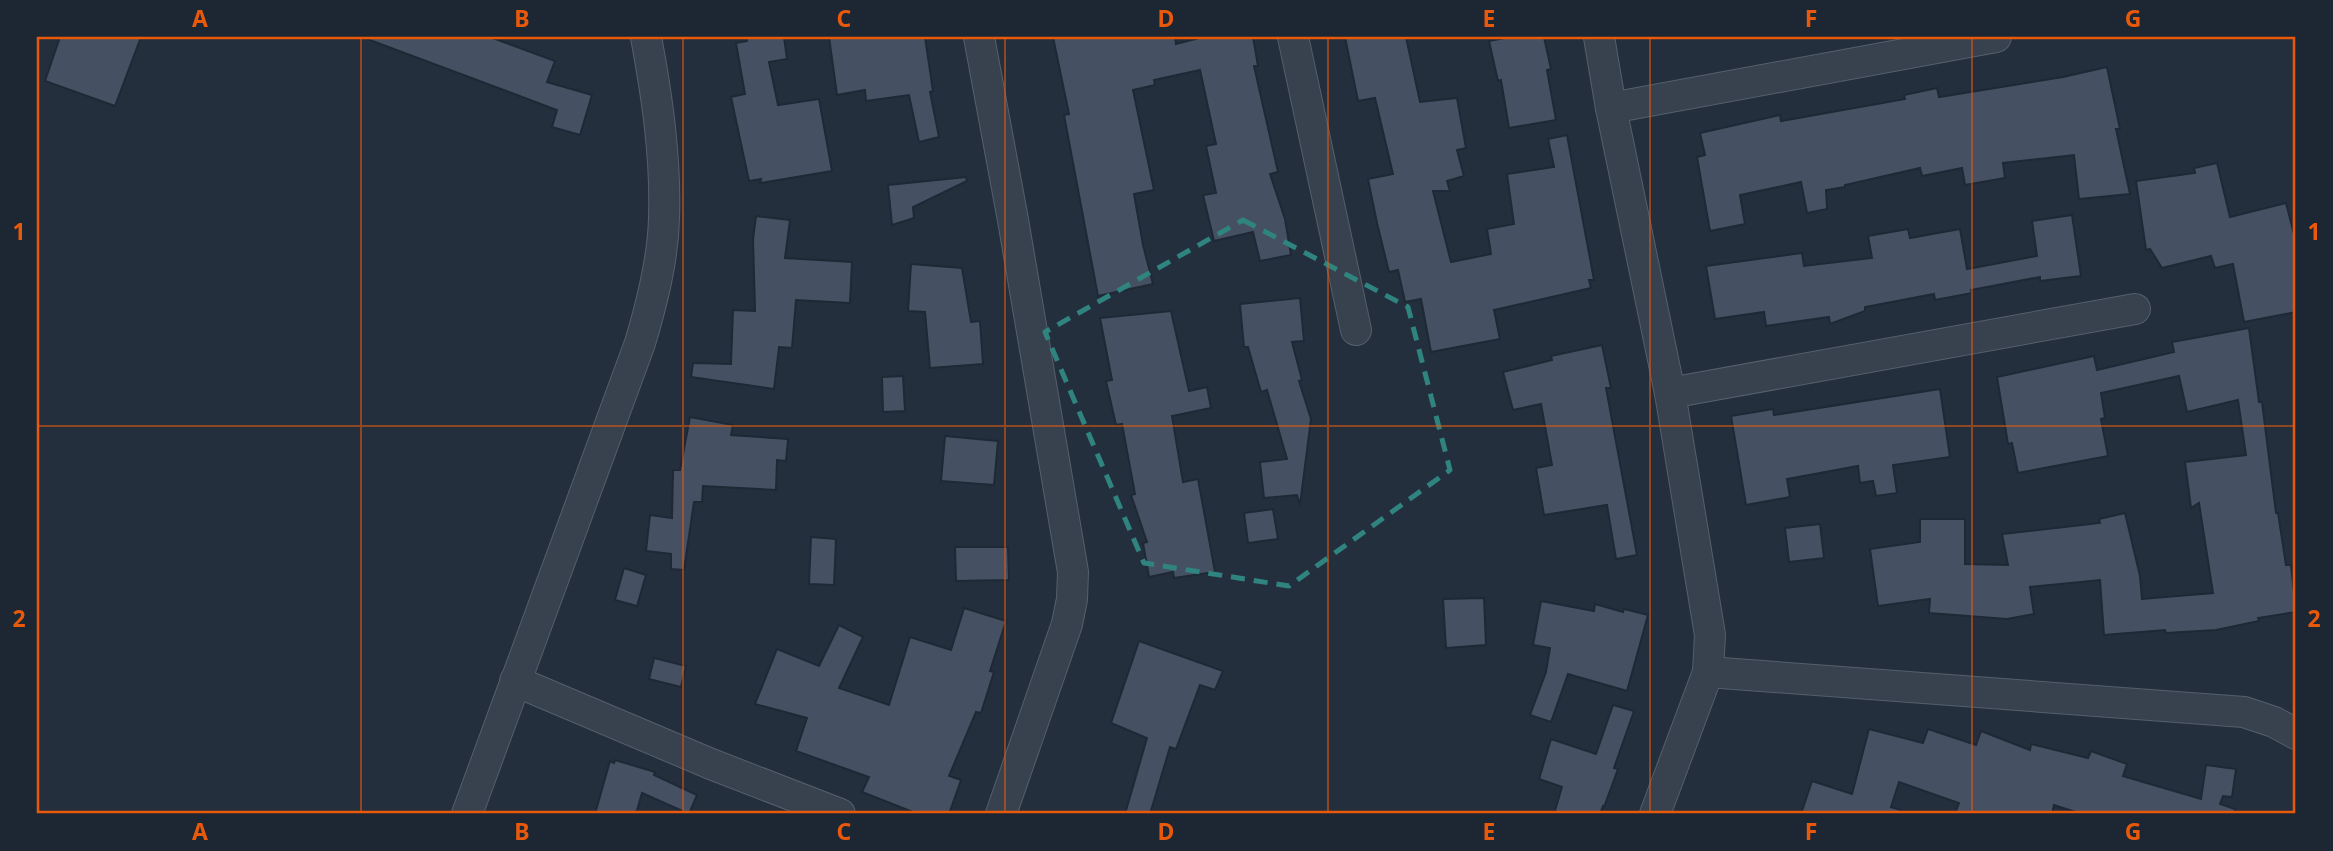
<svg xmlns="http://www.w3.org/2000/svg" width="2333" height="851" viewBox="0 0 2333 851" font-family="'Noto Sans',sans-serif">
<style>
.building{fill:#455162;stroke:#1f2835;stroke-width:2}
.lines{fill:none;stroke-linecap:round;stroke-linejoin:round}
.minor-casing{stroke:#565f6c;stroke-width:32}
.minor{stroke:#38414e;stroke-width:30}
.marked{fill:none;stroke:#308480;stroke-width:5;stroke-dasharray:14 9;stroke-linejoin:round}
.grid{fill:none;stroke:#e8590c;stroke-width:2;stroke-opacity:0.55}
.neatline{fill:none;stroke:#e8590c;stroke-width:2.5}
.grid-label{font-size:23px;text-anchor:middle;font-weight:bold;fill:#e8590c}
</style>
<rect width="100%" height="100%" fill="#242f3e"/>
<g class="building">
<path d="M 60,37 L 141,37 L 115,106 L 45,81 Z"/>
<path d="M 367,37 L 490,37 L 555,61 L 547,82 L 592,95 L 580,135 L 552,127 L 557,110 L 367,39 Z"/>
<path d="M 746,37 L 784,37 L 787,59 L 769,62 L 778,105 L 819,99 L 832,171 L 760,183 L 761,179 L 749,181 L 731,97 L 745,94 L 736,43 L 747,41 Z"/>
<path d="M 829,37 L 925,37 L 933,91 L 930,92 L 939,137 L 919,142 L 909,95 L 866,101 L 865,90 L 837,95 Z"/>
<path d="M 1053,37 L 1175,37 L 1176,44 L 1203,37 L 1253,37 L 1258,66 L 1254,66 L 1278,172 L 1270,174 L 1285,219 L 1291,255 L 1260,261 L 1253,232 L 1214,241 L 1203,195 L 1216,193 L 1206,146 L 1216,144 L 1200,70 L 1154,80 L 1155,85 L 1133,90 L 1154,190 L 1134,194 L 1143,245 L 1153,284 L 1098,296 L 1064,115 L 1069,114 Z"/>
<path d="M 1345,37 L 1406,37 L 1420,102 L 1457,98 L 1466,148 L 1457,150 L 1464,176 L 1447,181 L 1450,191 L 1433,191 L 1451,262 L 1491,254 L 1487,229 L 1514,224 L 1507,174 L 1554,167 L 1548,139 L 1567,135 L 1594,280 L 1589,280 L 1591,288 L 1494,310 L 1500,339 L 1431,352 L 1421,299 L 1405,302 L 1398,270 L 1389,272 L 1377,223 L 1368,179 L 1393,174 L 1375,98 L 1358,101 Z"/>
<path d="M 1510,37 L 1544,37 L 1551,69 L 1547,70 L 1556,120 L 1509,128 L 1501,80 L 1498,81 L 1489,41 Z"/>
<path d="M 2107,67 L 2120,129 L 2116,129 L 2130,194 L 2079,199 L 2074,155 L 2003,163 L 2005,178 L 1965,185 L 1962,168 L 1922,176 L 1920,168 L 1845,185 L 1845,187 L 1826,190 L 1827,209 L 1807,213 L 1801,182 L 1740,195 L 1745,224 L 1710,231 L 1697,157 L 1705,155 L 1700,133 L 1780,115 L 1781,121 L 1905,99 L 1904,95 L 1937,88 L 1939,97 L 2063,77 Z"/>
<path d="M 2217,163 L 2230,217 L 2286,203 L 2296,242 L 2296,312 L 2244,322 L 2233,264 L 2215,268 L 2211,256 L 2162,268 L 2150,249 L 2146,250 L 2136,181 L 2195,173 L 2194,168 Z"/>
<path d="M 966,177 L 967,181 L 913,207 L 914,218 L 892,225 L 888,185 Z"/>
<path d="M 2072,215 L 2081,276 L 2040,281 L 2040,277 L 1971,290 L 1972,293 L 1935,300 L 1934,294 L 1865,307 L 1865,311 L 1830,324 L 1829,317 L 1766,326 L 1764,312 L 1715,319 L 1706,266 L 1802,253 L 1804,266 L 1872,258 L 1868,236 L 1908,229 L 1910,238 L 1960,229 L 1967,269 L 2037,256 L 2032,221 Z"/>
<path d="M 756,216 L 790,220 L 785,258 L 852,262 L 850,303 L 796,300 L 792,348 L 779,347 L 774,389 L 691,377 L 693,363 L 731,364 L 733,310 L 755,311 L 753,239 Z"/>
<path d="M 911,264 L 962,268 L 971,322 L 980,321 L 983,364 L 930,368 L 925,312 L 908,311 Z"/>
<path d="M 1300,298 L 1304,341 L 1292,342 L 1302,380 L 1299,381 L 1311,419 L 1300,505 L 1297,495 L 1264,498 L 1260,462 L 1287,459 L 1267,390 L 1261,392 L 1248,347 L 1244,347 L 1240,304 Z"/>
<path d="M 1171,311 L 1189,391 L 1207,387 L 1211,408 L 1172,416 L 1183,482 L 1198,479 L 1215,572 L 1174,578 L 1173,572 L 1149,577 L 1143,543 L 1147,542 L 1131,495 L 1135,494 L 1122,424 L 1116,425 L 1106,381 L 1112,380 L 1100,318 Z"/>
<path d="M 2249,328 L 2259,402 L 2262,402 L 2276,513 L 2278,513 L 2286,565 L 2291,565 L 2296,612 L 2258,618 L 2259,621 L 2216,630 L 2166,633 L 2165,630 L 2104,635 L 2100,580 L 2030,587 L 2034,614 L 2007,619 L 1929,613 L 1930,599 L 1878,606 L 1870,549 L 1920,542 L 1920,519 L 1965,519 L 1965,564 L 2008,565 L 2002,534 L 2100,523 L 2099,519 L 2125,513 L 2140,576 L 2142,599 L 2213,593 L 2199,503 L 2191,508 L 2185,462 L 2246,455 L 2238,400 L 2187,412 L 2179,376 L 2101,393 L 2105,418 L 2101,419 L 2108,456 L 2018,473 L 2012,443 L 2008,444 L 1997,377 L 2094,356 L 2097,370 L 2174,352 L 2172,342 Z"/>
<path d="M 1602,345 L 1611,388 L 1606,388 L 1637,555 L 1616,559 L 1607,505 L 1544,515 L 1536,468 L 1552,465 L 1541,404 L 1513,410 L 1503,372 L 1552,360 L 1551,356 Z"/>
<path d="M 903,376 L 905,411 L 883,412 L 882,377 Z"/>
<path d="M 1940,389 L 1950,457 L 1893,465 L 1897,493 L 1876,496 L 1873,481 L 1860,483 L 1858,466 L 1787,479 L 1790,497 L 1746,505 L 1731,416 L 1773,409 L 1774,415 Z"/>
<path d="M 690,417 L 733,425 L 731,435 L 788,439 L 786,461 L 777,460 L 776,490 L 703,486 L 702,502 L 694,502 L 684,570 L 671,569 L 671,554 L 646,551 L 650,515 L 672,518 L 673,470 L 680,470 Z"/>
<path d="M 945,436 L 998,441 L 994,485 L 941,481 Z"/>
<path d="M 1273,509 L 1278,539 L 1248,543 L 1244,513 Z"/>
<path d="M 1820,524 L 1824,558 L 1789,562 L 1785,528 Z"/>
<path d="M 811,537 L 836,539 L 834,585 L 809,584 Z"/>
<path d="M 955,547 L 1008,547 L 1009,580 L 956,581 Z"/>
<path d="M 624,568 L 646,575 L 637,606 L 615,600 Z"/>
<path d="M 1484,598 L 1486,645 L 1446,648 L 1443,599 Z"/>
<path d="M 1541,601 L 1594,611 L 1595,604 L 1623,612 L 1624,609 L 1648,615 L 1627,691 L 1568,674 L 1551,722 L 1530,715 L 1546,672 L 1550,648 L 1533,645 Z"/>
<path d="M 964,608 L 1006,621 L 990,671 L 994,672 L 981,713 L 976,712 L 949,776 L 961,780 L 949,814 L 918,814 L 862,792 L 869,777 L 796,751 L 807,718 L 755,704 L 777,649 L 819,666 L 839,625 L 863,637 L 839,688 L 889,705 L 910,637 L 951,650 Z"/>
<path d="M 1139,641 L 1223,671 L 1215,690 L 1200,685 L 1176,749 L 1170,747 L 1150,814 L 1125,814 L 1147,738 L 1111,723 Z"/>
<path d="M 654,658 L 686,666 L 681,687 L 649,679 Z"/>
<path d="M 1613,705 L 1634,711 L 1614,768 L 1618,769 L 1604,807 L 1603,806 L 1600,814 L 1554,814 L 1562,787 L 1539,779 L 1551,739 L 1596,754 Z"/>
<path d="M 1869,729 L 1923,743 L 1928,729 L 1976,745 L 1981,731 L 2030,750 L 2031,744 L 2088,758 L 2091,751 L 2127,764 L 2123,776 L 2201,799 L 2206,765 L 2236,769 L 2232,797 L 2223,796 L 2220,804 L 2235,809 L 2234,814 L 2082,814 L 2054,805 L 2052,814 L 1955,814 L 1959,803 L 1899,782 L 1891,807 L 1901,810 L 1901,814 L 1801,814 L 1812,781 L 1852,794 Z"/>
<path d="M 615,760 L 655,772 L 654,775 L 697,795 L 689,814 L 642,793 L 636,814 L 595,814 L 610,761 L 614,763 Z"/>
</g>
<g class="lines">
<g class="minor-casing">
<g id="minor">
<path d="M 979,37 L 1013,220 L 1073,572 L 1072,599 L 1067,624 L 1001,814"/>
<path d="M 1293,37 L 1356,330"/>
<path d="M 1599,37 L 1611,108 L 1670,393 L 1710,635 L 1708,672 L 1655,814"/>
<path d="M 1611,108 L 1996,37"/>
<path d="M 1670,393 L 2135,309"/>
<path d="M 1708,672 L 2244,712 L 2274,722 L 2296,734"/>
<path d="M 515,681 L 711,764 L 840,814"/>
<path d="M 467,814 L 640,343 C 652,303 663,260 664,218 C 666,157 657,96 646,37"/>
</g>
</g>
<use href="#minor" class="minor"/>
</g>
<path class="marked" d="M 1243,220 L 1408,307 L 1450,470 L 1289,586 L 1144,563 L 1045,332 Z"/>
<path class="grid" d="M 361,37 L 361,814M 683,37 L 683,814M 1005,37 L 1005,814M 1328,37 L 1328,814M 1650,37 L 1650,814M 1972,37 L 1972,814M 37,426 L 2296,426"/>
<rect width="2333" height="851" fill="none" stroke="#1d2633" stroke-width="77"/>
<rect x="38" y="38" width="2256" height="774" class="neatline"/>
<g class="grid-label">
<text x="200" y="27">A</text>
<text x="522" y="27">B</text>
<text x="844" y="27">C</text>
<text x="1166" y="27">D</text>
<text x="1489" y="27">E</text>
<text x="1811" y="27">F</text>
<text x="2133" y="27">G</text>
<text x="19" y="240">1</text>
<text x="2314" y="240">1</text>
<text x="19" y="627">2</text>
<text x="2314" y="627">2</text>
<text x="200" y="840">A</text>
<text x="522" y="840">B</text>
<text x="844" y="840">C</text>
<text x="1166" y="840">D</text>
<text x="1489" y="840">E</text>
<text x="1811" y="840">F</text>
<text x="2133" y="840">G</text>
</g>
</svg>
